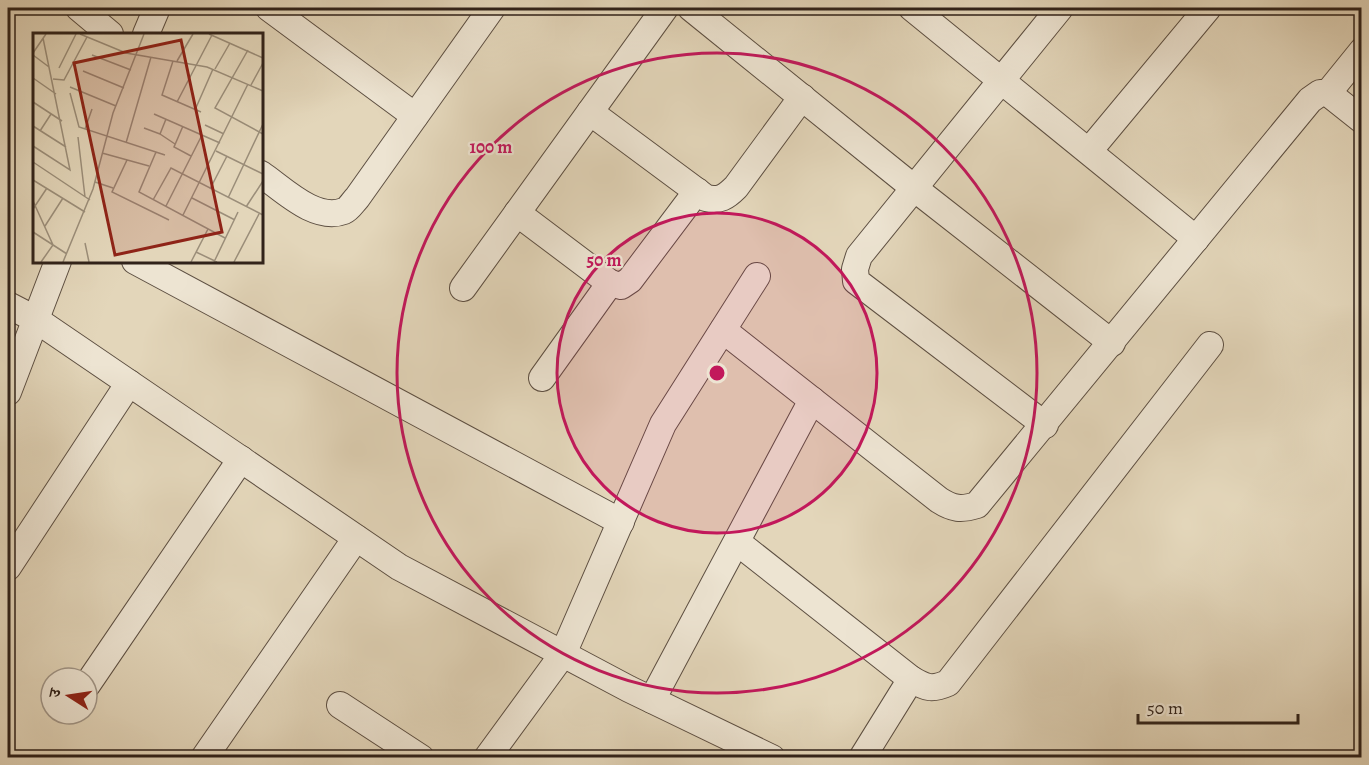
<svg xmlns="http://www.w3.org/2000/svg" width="1369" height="765" viewBox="0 0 1369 765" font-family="Alegreya,'Noto Serif Devanagari',serif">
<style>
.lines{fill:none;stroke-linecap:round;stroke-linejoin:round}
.minor-casing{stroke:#5d4f42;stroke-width:28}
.minor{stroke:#ede4d2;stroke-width:26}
.ring{fill:none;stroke:#c2185b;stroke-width:3}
.inset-road{fill:none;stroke:#9b8e7a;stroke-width:1.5}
.view{fill:#8f2418;fill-opacity:0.15;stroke:#8f2418;stroke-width:3}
.inset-edge{fill:none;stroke:#30221a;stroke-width:3}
.centre{fill:#c2185b;stroke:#ede4d2;stroke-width:3}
.ring-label{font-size:18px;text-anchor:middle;font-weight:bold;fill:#c2185b;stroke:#ede4d2;stroke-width:4.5;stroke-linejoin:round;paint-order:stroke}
</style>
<rect width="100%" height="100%" fill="#e3d6ba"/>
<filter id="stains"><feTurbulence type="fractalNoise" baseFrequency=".00333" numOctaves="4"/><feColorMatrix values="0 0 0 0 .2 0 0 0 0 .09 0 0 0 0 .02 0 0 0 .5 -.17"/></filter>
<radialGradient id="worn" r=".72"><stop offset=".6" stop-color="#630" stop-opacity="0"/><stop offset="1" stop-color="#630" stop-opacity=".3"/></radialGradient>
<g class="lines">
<g class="minor-casing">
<g id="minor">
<path d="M 79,8 L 110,34"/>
<path d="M 269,8 L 415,116"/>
<path d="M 691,8 L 914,188 L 1112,343"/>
<path d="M 912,8 L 1196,239"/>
<path d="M 146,34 L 157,8"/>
<path d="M 1328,93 L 1362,120"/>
<path d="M 590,112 L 706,198 C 720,201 726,197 736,187 L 802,97"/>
<path d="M 1089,151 L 1208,8"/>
<path d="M 261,174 C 283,189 315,222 344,211 C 349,209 353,202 357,198 L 492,8"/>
<path d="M 517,213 L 610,283 L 542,378"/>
<path d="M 135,261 L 621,522"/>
<path d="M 610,283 L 621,286 L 630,280 L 697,191"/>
<path d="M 463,288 L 665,8"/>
<path d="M 8,305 L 35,319 L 399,567 L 629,689 L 772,758"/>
<path d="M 723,330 L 939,500 C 953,509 961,510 977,505 L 1310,100 L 1320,93 L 1328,93 L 1362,51"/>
<path d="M 8,392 L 58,261"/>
<path d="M 1045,425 L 856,281 L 855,269 L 859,256 L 1060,8"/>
<path d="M 737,542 L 911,679 C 926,688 932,690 948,683 L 1210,345"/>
<path d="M 8,567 L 129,383"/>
<path d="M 87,685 L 241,459"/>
<path d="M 652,700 L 812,400"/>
<path d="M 340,705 L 421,758"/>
<path d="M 204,758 L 356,538"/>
<path d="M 487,758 L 563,654 L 663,424 L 757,276"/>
<path d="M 862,758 L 911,679"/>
</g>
</g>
<use href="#minor" class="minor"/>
</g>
<circle cx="717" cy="373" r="160" fill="#c2185b" fill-opacity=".12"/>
<g class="ring">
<circle cx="717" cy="373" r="160"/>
<circle cx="717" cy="373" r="320"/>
</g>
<g transform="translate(33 33)">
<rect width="230" height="230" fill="#e3d6ba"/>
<path class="inset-road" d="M 47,1 L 93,20 L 174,34 L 230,58M 176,1 L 230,25M 215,17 L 182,75 L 230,101M 0,20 L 13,1M 0,22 L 16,34M 59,22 L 98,37M 140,28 L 129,62 L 168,79M 144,28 L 160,1M 26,35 L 43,1M 182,36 L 197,10M 50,38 L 91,55M 0,45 L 23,61M 20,46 L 31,47 L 54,4M 218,52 L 230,30M 37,54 L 83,73M 37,60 L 46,94 L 132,122M 0,69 L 29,88M 144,69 L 179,2M 162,77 L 180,36M 121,81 L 187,110M 172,92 L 191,101M 0,93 L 33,114M 150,93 L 141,114 L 158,123M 111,95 L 127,101 L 133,86M 52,96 L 59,76M 7,98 L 18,81M 127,101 L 142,111M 45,104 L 52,164M 93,110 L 118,24M 0,113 L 37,137 L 10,5M 183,118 L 230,141M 123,119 L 106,159 L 192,205M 69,120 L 116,133M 94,127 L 79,159 L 136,187M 0,129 L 57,167M 0,147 L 52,179M 62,149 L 80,155M 177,156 L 194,123M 159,165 L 202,187M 195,165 L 230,91M 120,167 L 138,135 L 230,182M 0,168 L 20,212 L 8,229M 133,173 L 169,102M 213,174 L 230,148M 0,176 L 14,155M 150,182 L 215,51M 12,193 L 30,165M 0,199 L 34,221M 52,210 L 56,229M 163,219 L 184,229M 30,229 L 60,156 L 80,80 L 111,1M 158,229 L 175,196M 181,229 L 205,179M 201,229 L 226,181"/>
<path class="view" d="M 148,7 L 189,199 L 82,222 L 41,30 Z"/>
<rect width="230" height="230" class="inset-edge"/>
</g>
<circle cx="717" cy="373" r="9" class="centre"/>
<g class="ring-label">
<text x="491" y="153">100 m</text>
<text x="604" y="266">50 m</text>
</g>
<rect width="1369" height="765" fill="none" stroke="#e3d6ba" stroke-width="30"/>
<rect x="9" y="9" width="1351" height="747" fill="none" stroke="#30221a" stroke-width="3"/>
<rect x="15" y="15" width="1339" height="735" fill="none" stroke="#30221a" stroke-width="1.5"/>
<g transform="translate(69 696) rotate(282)"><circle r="28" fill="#ede4d2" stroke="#a19688" stroke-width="1.5"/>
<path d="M0-4.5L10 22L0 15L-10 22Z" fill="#8f2418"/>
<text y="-9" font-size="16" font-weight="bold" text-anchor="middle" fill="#30221a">उ</text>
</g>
<path d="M1138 714v9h160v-9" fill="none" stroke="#30221a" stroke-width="3"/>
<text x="1147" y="714" font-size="18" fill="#30221a" stroke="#ede4d2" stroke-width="4.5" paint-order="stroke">50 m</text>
<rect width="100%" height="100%" filter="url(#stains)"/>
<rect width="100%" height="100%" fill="url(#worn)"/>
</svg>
